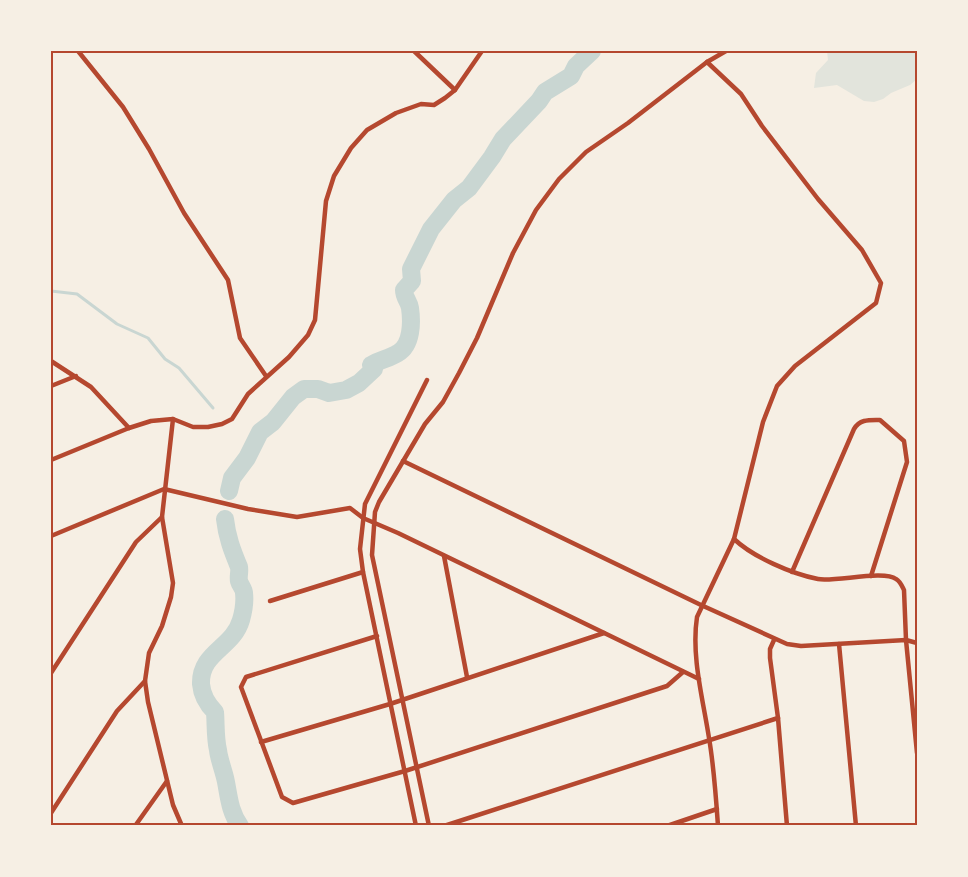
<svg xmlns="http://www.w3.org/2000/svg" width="968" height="877" viewBox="0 0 968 877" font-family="'Varela Round',sans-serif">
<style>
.green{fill:#e2e4dc}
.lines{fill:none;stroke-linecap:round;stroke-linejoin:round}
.stream{stroke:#c9d6d2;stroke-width:3}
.river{stroke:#c9d6d2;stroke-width:18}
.minor{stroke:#b5482f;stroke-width:4.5}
.neatline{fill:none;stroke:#b5482f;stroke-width:2}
</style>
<rect width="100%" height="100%" fill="#f6efe4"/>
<path class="green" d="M 827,51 L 917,51 L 917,79 L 910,85 L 891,93 L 883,99 L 874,102 L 864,101 L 837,85 L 814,88 L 816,73 L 828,60 Z"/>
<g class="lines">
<path class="stream" d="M 51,291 L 77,294 L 117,324 L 148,338 L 165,359 L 179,368 L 213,408"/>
<g class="river">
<path d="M 229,491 L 232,478 L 247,458 L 260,432 L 273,422 L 293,397 L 304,389 L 318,389 L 329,393 L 346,390 L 359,383 L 374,369 L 371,365 C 380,360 390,358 398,353 C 412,345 412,322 410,308 C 409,301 404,298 404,290 L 412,281 L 411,269 L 431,229 L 454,200 L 469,188 L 492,157 L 503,139 L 539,101 L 545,92 L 571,76 L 576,66 L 592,51"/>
<path d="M 225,519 C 227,537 232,550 239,567 C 240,572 238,576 239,581 C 240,585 244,589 244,593 C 245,601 243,613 241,620 C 233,648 200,652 201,684 C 202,696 207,704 215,712 C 216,724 215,737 218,750 C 219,760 224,771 226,782 C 229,798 230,812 240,826"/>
</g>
<g class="minor">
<path d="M 78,51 L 123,107 L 149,149 L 184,213 L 228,280 L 240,338 L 266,376"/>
<path d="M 414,51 L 455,90"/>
<path d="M 707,62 L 741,94 L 762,126 L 818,199 L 862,250 L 881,283 L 876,303 L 795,366 L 777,386 L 763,422 L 734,539 L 697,617 C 691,656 703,699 709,738 C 714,767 716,797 718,826"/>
<path d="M 51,361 L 91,387 L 129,428"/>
<path d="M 51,386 L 76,376"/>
<path d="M 51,460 L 129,428 L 151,421 L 173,419 L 193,427 L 208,427 L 222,424 L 232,419 L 248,394 L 289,357 L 308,335 L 315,320 L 326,201 L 334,176 L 351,148 L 367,130 L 396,113 L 421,104 L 434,105 L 445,98 L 455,90 L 482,51"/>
<path d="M 403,461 L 701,605 L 787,644 L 801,646 L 906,640 L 917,643"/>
<path d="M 51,536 L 164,489 L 248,509 L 297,517 L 350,508 L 363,518 L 398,533 L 699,679"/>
<path d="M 734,539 C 753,557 792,574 818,579 C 835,582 884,570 896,579 C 900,581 902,586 904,590 L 906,640 L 917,753"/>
<path d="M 444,556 L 467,677"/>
<path d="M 792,572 L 854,429 C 860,419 869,420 880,420 L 904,441 L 907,462 L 871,576"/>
<path d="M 270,601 L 363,572"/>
<path d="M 377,636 L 246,677 L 241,687 L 282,797 L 293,803 L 405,771 L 667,686 L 683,672"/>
<path d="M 774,640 L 770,649 L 770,658 L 778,718 L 787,826"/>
<path d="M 839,644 L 856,826"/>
<path d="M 51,673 L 136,542 L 162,517 L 173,419"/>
<path d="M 145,681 L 148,702 L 173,805 L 182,826"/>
<path d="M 261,742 L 390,704 L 604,633"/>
<path d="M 51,813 L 117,711 L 145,681 L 149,653 L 162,626 L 171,597 L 173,583 L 162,517"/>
<path d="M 135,826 L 167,781"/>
<path d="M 416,826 L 363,572 L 360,549 L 365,504 L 427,380"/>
<path d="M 429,826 L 372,555 L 375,512 L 379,502 L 425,424 L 443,402 L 459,373 L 477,338 L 513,253 L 536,210 L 559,179 L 586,152 L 628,123 L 707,62 L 726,51"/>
<path d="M 444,826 L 778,718"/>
<path d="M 667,826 L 717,809"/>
</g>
</g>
<rect width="968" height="877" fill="none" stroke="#f6efe4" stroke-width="105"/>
<rect x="52" y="52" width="864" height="772" class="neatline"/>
</svg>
